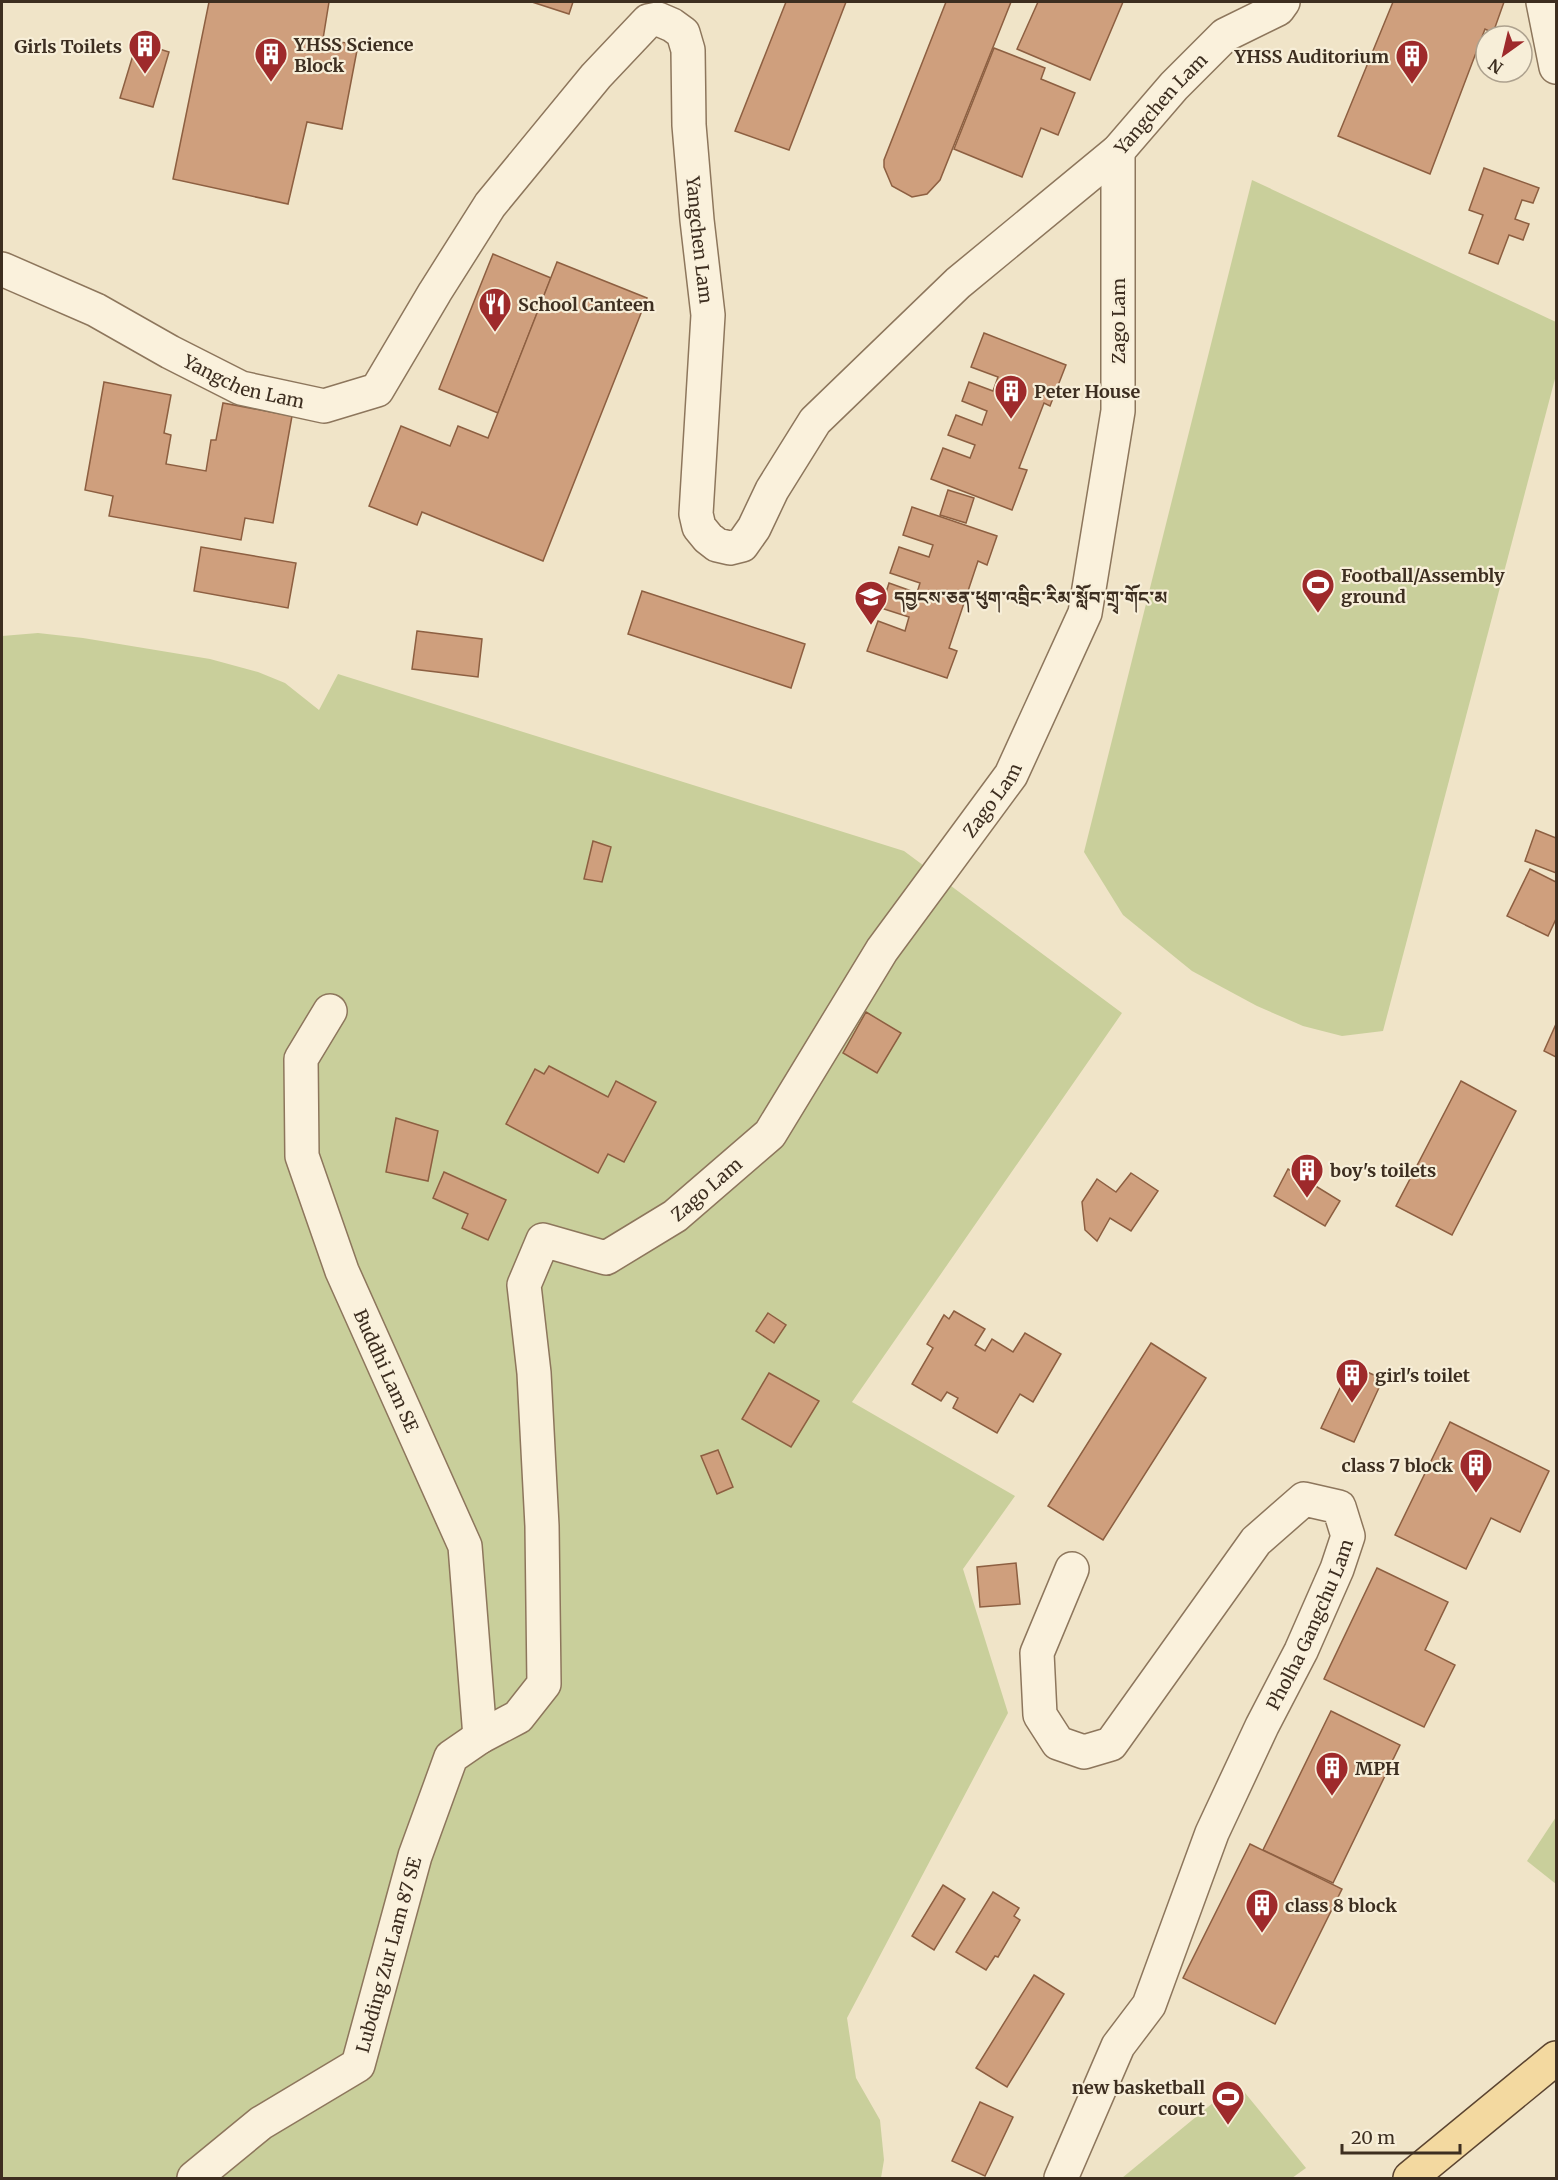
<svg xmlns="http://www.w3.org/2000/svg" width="1558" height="2180" viewBox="0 0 1558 2180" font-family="Merriweather,'Noto Serif Tibetan',serif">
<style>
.green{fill:#c9cf9b}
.building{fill:#cf9f7d;stroke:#8d5f41;stroke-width:1.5}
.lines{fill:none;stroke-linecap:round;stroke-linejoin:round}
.minor-casing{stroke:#8d765c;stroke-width:36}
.major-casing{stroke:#5b4430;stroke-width:36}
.minor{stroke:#faf1dc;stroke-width:33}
.major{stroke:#f3d9a0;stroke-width:33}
.labels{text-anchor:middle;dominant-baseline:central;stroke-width:4.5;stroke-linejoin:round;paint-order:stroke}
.poi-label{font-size:18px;font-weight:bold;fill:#3d2e20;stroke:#f7eed8;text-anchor:start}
.street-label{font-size:18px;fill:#3d2e20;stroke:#f7eed8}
</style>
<rect width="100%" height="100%" fill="#f0e4c8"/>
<g class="green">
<path d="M 1252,180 L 1556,322 L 1556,375 L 1383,1031 L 1342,1036 L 1303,1026 L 1257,1006 L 1192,971 L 1123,915 L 1084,852 Z"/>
<path d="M 38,633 L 83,638 L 210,659 L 258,672 L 285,683 L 319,710 L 338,674 L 904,851 L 1122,1013 L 852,1402 L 1015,1496 L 963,1569 L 1008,1713 L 847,2018 L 856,2078 L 880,2120 L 884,2160 L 881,2178 L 2,2178 L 2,636 Z"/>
<path d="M 1556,1817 L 1556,1884 L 1527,1861 Z"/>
<path d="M 1237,2083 L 1306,2168 L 1292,2178 L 1122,2178 Z"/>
</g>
<g class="building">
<path d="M 209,2 L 329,2 L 323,39 L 358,45 L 342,129 L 307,122 L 288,204 L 173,179 Z"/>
<path d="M 532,2 L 573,2 L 569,14 Z"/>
<path d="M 786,2 L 846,2 L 789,150 L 735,131 Z"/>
<path d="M 946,2 L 1011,2 L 940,180 L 927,194 L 912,197 L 892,186 L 884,167 L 884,160 Z"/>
<path d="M 1038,2 L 1123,2 L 1090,80 L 1017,49 Z"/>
<path d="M 1393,2 L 1504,2 L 1493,33 L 1485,29 L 1430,174 L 1338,136 Z"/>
<path d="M 137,42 L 169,52 L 153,107 L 120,98 Z"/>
<path d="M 994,48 L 1045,68 L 1041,79 L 1075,93 L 1058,135 L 1041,128 L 1022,177 L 954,149 Z"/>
<path d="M 1484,168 L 1539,188 L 1533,203 L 1522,200 L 1515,219 L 1529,224 L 1523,240 L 1509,235 L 1498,264 L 1469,253 L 1483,215 L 1469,210 Z"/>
<path d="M 493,254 L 551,278 L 498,413 L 439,389 Z"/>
<path d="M 557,262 L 647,298 L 543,561 L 422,512 L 417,525 L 369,506 L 401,426 L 450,446 L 458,426 L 488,438 Z"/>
<path d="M 984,333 L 1066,365 L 1050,406 L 1044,403 L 1019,468 L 1027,470 L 1012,510 L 931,479 L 943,448 L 970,458 L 975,445 L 948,435 L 956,415 L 982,425 L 987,411 L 962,401 L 969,382 L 993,391 L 998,377 L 971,367 Z"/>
<path d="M 104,382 L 171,395 L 164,433 L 171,435 L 166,464 L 206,471 L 211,440 L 216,440 L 223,403 L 292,416 L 273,523 L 245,518 L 241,540 L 109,516 L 113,496 L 85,490 Z"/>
<path d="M 948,490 L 974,498 L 966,523 L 940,515 Z"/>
<path d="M 912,507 L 997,536 L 987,565 L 978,561 L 949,648 L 957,651 L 947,678 L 867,651 L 878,621 L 905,631 L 909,617 L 881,608 L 889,583 L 917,593 L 920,583 L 890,573 L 899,547 L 929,557 L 933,545 L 903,535 Z"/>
<path d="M 201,547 L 296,563 L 288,608 L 194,591 Z"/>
<path d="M 642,591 L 805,644 L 791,688 L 628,634 Z"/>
<path d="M 417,631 L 482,639 L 478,677 L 412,669 Z"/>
<path d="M 1536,830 L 1556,838 L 1556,873 L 1525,861 Z"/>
<path d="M 593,841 L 611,847 L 602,882 L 584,879 Z"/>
<path d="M 1530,869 L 1556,882 L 1556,919 L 1548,936 L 1507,916 Z"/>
<path d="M 866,1012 L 901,1033 L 877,1073 L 843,1053 Z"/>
<path d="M 1556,1024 L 1556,1057 L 1544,1051 Z"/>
<path d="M 549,1066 L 608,1097 L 616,1081 L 656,1102 L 624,1162 L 608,1154 L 598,1173 L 506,1124 L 535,1069 L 544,1074 Z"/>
<path d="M 1461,1081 L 1516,1111 L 1452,1235 L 1396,1206 Z"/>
<path d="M 396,1118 L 438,1131 L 428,1181 L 386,1172 Z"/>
<path d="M 1288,1169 L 1340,1201 L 1325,1226 L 1274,1196 Z"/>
<path d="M 444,1172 L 506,1200 L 488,1240 L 462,1228 L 468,1214 L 433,1198 Z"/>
<path d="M 1131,1173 L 1158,1191 L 1131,1231 L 1110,1218 L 1097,1241 L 1085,1230 L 1082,1202 L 1097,1179 L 1116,1192 Z"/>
<path d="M 954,1311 L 985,1329 L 975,1345 L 985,1351 L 992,1339 L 1013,1352 L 1025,1333 L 1061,1354 L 1033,1402 L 1020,1394 L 997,1433 L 953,1408 L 958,1398 L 947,1392 L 941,1401 L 912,1384 L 933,1348 L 927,1344 L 944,1315 L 949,1319 Z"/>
<path d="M 768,1313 L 786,1325 L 774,1343 L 756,1331 Z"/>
<path d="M 1151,1343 L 1206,1378 L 1103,1540 L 1048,1506 Z"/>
<path d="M 1351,1365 L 1383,1379 L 1354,1442 L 1321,1428 Z"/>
<path d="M 769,1373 L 819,1401 L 791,1447 L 742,1419 Z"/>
<path d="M 1450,1422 L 1549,1471 L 1520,1532 L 1491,1518 L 1466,1569 L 1395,1535 Z"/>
<path d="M 718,1450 L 733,1487 L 717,1494 L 701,1456 Z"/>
<path d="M 1016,1563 L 1020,1604 L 980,1607 L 977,1567 Z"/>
<path d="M 1377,1568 L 1448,1602 L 1425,1650 L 1455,1665 L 1424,1727 L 1324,1679 Z"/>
<path d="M 1331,1711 L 1400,1745 L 1333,1883 L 1263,1850 Z"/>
<path d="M 1250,1844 L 1342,1889 L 1275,2024 L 1183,1978 Z"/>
<path d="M 943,1885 L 965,1899 L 934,1950 L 912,1936 Z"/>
<path d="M 993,1892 L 1019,1908 L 1014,1916 L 1020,1920 L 998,1957 L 995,1956 L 986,1970 L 956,1952 Z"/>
<path d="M 1034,1975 L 1064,1994 L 1007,2087 L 976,2068 Z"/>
<path d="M 980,2102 L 1013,2117 L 985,2176 L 952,2161 Z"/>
</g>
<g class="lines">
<g class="minor-casing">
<g id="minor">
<path d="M 1543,2 L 1556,67"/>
<path id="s1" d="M 2,269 L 96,310 L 170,352 L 241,388 L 324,406 L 377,390 L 435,292 L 490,205 L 596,76 L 648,21 L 658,19 L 672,25 L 683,33 L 688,50 L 689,125 L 697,220 L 708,315 L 696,514 L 699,527 L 708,538 L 717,545 L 730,548 L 742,545 L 754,528 L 772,490 L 815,421 L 958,283 L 1118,151 L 1174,86 L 1225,35 L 1278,9 L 1283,2"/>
<path id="s2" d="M 330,1011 L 301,1059 L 302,1156 L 342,1271 L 465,1546 L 480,1737"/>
<path id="s3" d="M 194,2178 L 261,2123 L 358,2065 L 415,1856 L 451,1757 L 480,1737 L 518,1717 L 544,1684 L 542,1526 L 534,1373 L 524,1285 L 543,1240 L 606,1258 L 675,1216 L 770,1134 L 882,950 L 1011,775 L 1085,613 L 1118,411 L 1118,151"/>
<path id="s4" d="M 1061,2178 L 1118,2046 L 1149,2005 L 1212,1833 L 1262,1726 L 1301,1651 L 1337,1569 L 1348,1536 L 1339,1507 L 1304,1499 L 1256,1541 L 1111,1744 L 1084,1752 L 1058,1743 L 1040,1715 L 1037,1653 L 1072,1569"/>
</g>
</g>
<g class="major-casing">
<path id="major" d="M 1410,2178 L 1556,2058"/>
</g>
<use href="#minor" class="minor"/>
<use href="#major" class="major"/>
</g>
<defs>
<g id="building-pin" transform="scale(1.725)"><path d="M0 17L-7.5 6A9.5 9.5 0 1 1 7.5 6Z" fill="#9e2a2b" stroke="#f7eed8"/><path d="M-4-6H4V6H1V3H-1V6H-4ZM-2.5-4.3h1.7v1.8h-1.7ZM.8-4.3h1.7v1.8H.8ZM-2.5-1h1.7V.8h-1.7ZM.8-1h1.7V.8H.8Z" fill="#fff"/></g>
<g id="restaurant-pin" transform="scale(1.725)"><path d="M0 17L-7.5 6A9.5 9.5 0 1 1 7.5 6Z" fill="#9e2a2b" stroke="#f7eed8"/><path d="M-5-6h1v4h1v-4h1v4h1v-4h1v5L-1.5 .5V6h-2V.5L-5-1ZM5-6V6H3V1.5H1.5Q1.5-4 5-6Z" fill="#fff"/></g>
<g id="stadium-pin" transform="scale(1.725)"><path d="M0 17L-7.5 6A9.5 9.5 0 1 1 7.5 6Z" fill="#9e2a2b" stroke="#f7eed8"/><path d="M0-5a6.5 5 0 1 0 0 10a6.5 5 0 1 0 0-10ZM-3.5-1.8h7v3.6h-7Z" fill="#fff"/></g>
<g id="school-pin" transform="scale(1.725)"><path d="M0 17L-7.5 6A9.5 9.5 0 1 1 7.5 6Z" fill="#9e2a2b" stroke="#f7eed8"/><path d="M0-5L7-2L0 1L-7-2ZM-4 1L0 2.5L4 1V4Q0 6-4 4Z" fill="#fff"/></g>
</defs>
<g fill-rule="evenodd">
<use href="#building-pin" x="145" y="46"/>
<use href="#building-pin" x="271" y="54"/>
<use href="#building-pin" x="1412" y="56"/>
<use href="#restaurant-pin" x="495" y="304"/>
<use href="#building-pin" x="1011" y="391"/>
<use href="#stadium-pin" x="1318" y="585"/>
<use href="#school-pin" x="871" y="597"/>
<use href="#building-pin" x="1307" y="1170"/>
<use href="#building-pin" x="1352" y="1375"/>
<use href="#building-pin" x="1476" y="1465"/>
<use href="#building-pin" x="1332" y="1768"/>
<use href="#building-pin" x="1262" y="1905"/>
<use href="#stadium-pin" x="1228" y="2097"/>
</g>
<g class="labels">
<g class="poi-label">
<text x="294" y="44">YHSS Science<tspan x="294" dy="21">Block</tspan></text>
<text x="122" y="46" text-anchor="end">Girls Toilets</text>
<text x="1389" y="56" text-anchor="end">YHSS Auditorium</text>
<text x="518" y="304">School Canteen</text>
<text x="1034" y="391">Peter House</text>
<text x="1341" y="575">Football/Assembly<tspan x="1341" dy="21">ground</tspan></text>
<text x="894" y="597">དབྱངས་ཅན་ཕུག་འབྲིང་རིམ་སློབ་གྲྭ་གོང་མ</text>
<text x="1330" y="1170">boy's toilets</text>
<text x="1375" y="1375">girl's toilet</text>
<text x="1453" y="1465" text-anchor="end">class 7 block</text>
<text x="1355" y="1768">MPH</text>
<text x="1285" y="1905">class 8 block</text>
<text x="1205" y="2087" text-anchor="end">new basketball<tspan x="1205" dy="21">court</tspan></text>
</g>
<g class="street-label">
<text stroke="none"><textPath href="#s1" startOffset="2068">Yangchen Lam</textPath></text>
<text stroke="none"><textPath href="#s1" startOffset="1114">Yangchen Lam</textPath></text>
<text transform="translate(1118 321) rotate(-90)">Zago Lam</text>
<text stroke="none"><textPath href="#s1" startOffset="268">Yangchen Lam</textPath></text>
<text stroke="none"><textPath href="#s3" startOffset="1764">Zago Lam</textPath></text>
<text stroke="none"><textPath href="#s3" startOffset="1278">Zago Lam</textPath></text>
<text stroke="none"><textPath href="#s2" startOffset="384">Buddhi Lam SE</textPath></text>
<text stroke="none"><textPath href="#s4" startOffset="609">Pholha Gangchu Lam</textPath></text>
<text stroke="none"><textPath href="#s3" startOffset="314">Lubding Zur Lam 87 SE</textPath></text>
</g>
</g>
<rect width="1558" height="2180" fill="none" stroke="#3d2e20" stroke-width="6"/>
<g transform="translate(1504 54) rotate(214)"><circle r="28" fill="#f7eed8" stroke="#ada18e" stroke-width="1.5"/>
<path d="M0-4.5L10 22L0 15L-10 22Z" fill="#9e2a2b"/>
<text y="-9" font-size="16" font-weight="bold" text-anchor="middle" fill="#3d2e20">N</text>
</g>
<path d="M1342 2144v9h118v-9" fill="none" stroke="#3d2e20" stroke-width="3"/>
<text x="1351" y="2144" font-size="18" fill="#3d2e20" stroke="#f7eed8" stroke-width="4.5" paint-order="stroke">20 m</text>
</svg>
